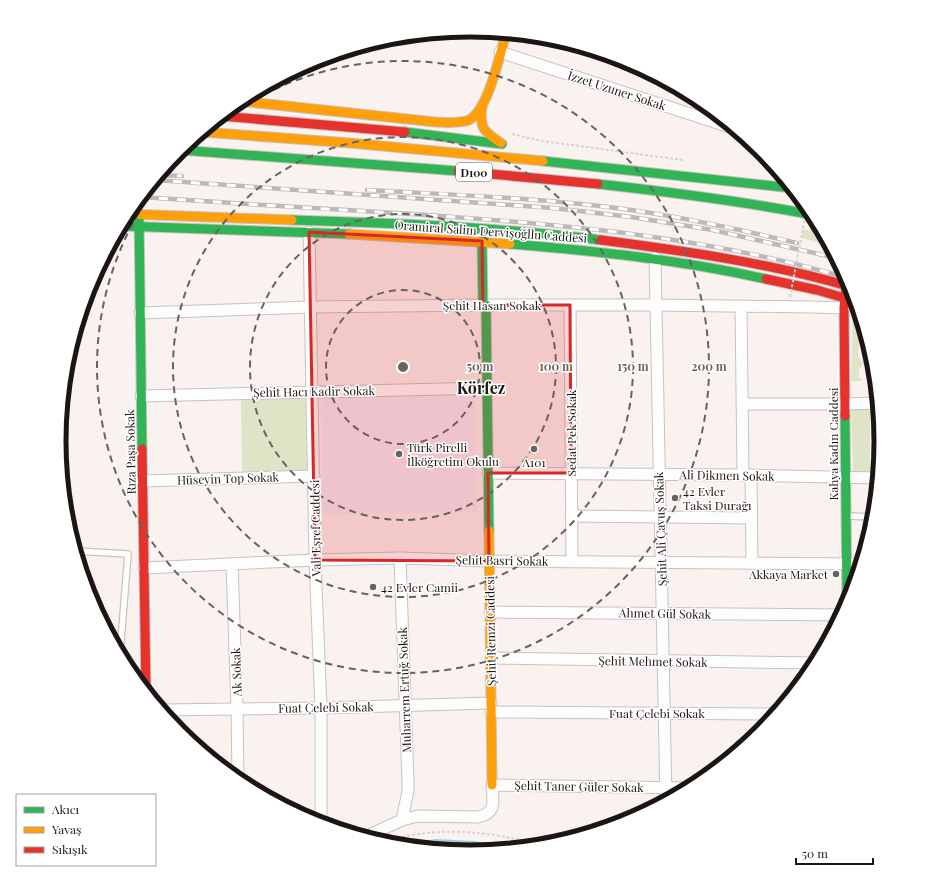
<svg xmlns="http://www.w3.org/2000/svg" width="940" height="882" viewBox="0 0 940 882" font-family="'Playfair Display',serif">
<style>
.education{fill:#f5eaf4}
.green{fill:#e0e4c7}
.water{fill:#9dcddb}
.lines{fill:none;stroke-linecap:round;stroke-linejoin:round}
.lane-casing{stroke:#c8c2c0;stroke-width:8}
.street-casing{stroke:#c8c2c0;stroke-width:13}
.fast-casing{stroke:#c8c2c0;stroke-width:11}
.slow-casing{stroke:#c8c2c0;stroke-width:11}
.jam-casing{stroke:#c8c2c0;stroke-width:11}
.path{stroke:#d5d3d3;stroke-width:2;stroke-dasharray:3 2;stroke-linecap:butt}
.lane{stroke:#fefdfd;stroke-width:5.5}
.street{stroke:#fefdfd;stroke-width:11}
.fast{stroke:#30b455;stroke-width:9}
.slow{stroke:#ff9f0a;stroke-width:9}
.jam{stroke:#e5322d;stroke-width:9}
.rail-casing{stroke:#bbb9b9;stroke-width:4.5}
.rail{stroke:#fff;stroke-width:3;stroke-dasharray:9;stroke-linecap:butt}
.path-bridge{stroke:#d5d3d3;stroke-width:2;stroke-dasharray:3 2;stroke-linecap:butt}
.marked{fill:#d62828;fill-opacity:0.2;stroke:#d62828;stroke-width:3;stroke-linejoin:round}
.ring{fill:none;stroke:#696360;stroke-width:2;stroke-dasharray:7 5}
.poi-dot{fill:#696360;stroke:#fff;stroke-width:1.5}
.labels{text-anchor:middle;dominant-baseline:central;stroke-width:3;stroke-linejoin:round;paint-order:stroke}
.shield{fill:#fff;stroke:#5f5c5a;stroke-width:1}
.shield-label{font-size:11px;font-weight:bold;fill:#1b1613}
.street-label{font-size:12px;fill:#1b1613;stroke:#fff}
.poi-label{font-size:12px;fill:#1b1613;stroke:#fff;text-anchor:start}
.district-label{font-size:16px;font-weight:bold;fill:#1b1613;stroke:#fff}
.rim{fill:none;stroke:#1b1613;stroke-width:5}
.centre{fill:#696360;stroke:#fff;stroke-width:2}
.ring-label{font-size:12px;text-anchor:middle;font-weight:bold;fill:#696360;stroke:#fff;stroke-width:3;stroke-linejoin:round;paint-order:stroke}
</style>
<rect width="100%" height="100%" fill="#f9f2ef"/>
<path class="education" d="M 475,394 L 477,512 L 323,514 L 321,397 Z"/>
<g class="green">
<path d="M 803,229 L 823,234 L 829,246 L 802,238 Z"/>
<path d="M 853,306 L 857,307 L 860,319 L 860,328 L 862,328 L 862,331 L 864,331 L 864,334 L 859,336 L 858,358 L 861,359 L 860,362 L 864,362 L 864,365 L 861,365 L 861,368 L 859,368 L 859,378 L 861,378 L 861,381 L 851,381 Z"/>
<path d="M 308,396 L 309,472 L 242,473 L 241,397 Z"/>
<path d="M 878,409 L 879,417 L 870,417 L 870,467 L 878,467 L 878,473 L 853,474 L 851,410 Z"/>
</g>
<path class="water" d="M 436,839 L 474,841 L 514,848 L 470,852 L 401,845 Z"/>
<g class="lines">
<g class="lane-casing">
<g id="lane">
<path d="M 848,516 L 874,517"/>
<path d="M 76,551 L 128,554 L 120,653"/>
</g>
</g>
<g class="street-casing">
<g id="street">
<path d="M 500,52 L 733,128"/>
<path d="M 309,232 L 315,560 L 321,708 L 321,823"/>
<path d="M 655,258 L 666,800"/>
<path d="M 570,305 L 572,561"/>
<path d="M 741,306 L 743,475"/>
<path d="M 140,313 L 310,307 L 483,305 L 656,305 L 812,307 L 844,308"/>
<path d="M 141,396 L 486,388"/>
<path d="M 743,404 L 845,404 L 877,403"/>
<path d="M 488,473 L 743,475 L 877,478"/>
<path d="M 751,475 L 752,563"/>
<path d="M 142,481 L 314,476"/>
<path d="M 571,516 L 751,518"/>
<path d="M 400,558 L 408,782 L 408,791 L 402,820"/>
<path d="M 232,564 L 237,708 L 238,780"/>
<path d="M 144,568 L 315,560 L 400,558 L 489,561 L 860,564"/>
<path d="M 490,612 L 841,615"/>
<path d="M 491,658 L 815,663"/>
<path d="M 162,710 L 321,708 L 491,703"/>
<path d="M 491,712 L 775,714"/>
<path d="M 365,837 L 402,820 L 418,816 L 478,817 C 497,813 493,801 492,785 L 689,788"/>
</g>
</g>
<g class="fast-casing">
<g id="fast">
<path d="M 405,132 L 502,144"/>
<path d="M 180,150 L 458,171"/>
<path d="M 543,161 L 792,188"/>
<path d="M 598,184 C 670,192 742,201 813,215"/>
<path d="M 139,217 L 142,449"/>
<path d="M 292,220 C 395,223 498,227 601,240"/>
<path d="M 121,226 L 349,234"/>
<path d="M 482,241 L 483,305"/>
<path d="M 510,244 C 596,251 682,260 766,279"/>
<path d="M 486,305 L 489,531"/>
<path d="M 845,416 L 847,603"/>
</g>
</g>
<g class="slow-casing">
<g id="slow">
<path d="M 239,101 L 435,122 C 445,122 459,124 469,120 C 489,109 499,56 506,34"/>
<path d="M 482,107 C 479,128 484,132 501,143"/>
<path d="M 202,132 L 350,143 L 543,161"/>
<path d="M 128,214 L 292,220"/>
<path d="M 349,234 L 510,244"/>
<path d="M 489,531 L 492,785"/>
</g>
</g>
<g class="jam-casing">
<g id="jam">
<path d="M 221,116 L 405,132"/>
<path d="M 458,171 L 598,184"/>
<path d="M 601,240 C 685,251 770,263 851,287"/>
<path d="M 766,279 L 817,290 L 855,301"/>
<path d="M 845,416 L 844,308 L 846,287"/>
<path d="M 142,449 L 146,689 L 144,688"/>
</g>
</g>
<g class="path">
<path d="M 512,134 L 542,141 L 683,160"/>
<path d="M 773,172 L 774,167"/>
<path d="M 810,230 L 823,233"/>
<path d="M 383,842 C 432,826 489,830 538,845"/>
</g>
<use href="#lane" class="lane"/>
<use href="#street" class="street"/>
<use href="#fast" class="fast"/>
<use href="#slow" class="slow"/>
<use href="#jam" class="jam"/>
<g class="rail-casing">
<g id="rail">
<path d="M 159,175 L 182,176"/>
<path d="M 155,180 L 553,208 L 631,217 L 713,230 L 836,258"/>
<path d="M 367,190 C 455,195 544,198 631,210 C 687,218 742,230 797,243"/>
<path d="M 141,197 C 231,203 322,209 412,214 C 558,224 706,236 847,278"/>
</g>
</g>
<use href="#rail" class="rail"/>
<path class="path-bridge" d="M 790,297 L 807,207"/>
</g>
<path class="marked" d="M 309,232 L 482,241 L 483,305 L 570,305 L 571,473 L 488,473 L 489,561 L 315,560 Z"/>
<g class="ring">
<circle cx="403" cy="367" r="77"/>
<circle cx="403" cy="367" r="153"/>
<circle cx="403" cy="367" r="230"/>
<circle cx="403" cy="367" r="306"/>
</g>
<g class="poi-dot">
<circle cx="534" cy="449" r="4"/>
<circle cx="399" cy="454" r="4"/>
<circle cx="675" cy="498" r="4"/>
<circle cx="836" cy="574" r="4"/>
<circle cx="373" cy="587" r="4"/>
</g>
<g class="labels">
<rect class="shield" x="456" y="163" width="36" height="18" rx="3"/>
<g class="shield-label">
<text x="474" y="172">D100</text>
</g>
<g class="street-label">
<text transform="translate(617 90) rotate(18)">İzzet Uzuner Sokak</text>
<text transform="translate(491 231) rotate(4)">Oramiral Salim Dervişoğllu Caddesi</text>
<text x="492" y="305">Şehit Hasan Sokak</text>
<text transform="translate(314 391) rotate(-1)">Şehit Hacı Kadir Sokak</text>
<text transform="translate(571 433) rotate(-90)">Sedat Pek Sokak</text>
<text transform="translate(833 444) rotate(-90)">Kahya Kadın Caddesi</text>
<text transform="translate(130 452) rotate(-91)">Rıza Paşa Sokak</text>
<text transform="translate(727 475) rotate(1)">Ali Dikmen Sokak</text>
<text transform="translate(228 478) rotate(-2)">Hüseyin Top Sokak</text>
<text transform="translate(315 528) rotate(-91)">Vali Eşref Caddesi</text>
<text transform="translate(660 529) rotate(-92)">Şehit Ali Çavuş Sokak</text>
<text transform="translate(502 560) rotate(1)">Şehit Basri Sokak</text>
<text transform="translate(665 613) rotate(1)">Ahmet Gül Sokak</text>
<text transform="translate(490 631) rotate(-91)">Şehit Remzi Caddesi</text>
<text transform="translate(653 661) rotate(1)">Şehit Mehmet Sokak</text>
<text transform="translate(236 672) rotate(-92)">Ak Sokak</text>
<text transform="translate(404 690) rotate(-92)">Muharrem Ertuğ Sokak</text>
<text transform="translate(326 707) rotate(-1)">Fuat Çelebi Sokak</text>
<text x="657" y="713">Fuat Çelebi Sokak</text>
<text transform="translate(579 786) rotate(1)">Şehit Taner Güler Sokak</text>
</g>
<g class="poi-label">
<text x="407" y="447">Türk Pirelli<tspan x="407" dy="14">İlköğretim Okulu</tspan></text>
<text x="534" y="462" text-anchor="middle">A101</text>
<text x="683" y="491">42 Evler<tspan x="683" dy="14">Taksi Durağı</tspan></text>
<text x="828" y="574" text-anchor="end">Akkaya Market</text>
<text x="381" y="587">42 Evler Camii</text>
</g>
<g class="district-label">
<text x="481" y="387">Körfez</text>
</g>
</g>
<path d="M0 0H940V882H0ZM66 441a404 404 0 1 1 808 0a404 404 0 1 1-808 0Z" fill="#fff" fill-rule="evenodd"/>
<path class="rim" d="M66 441a404 404 0 1 1 808 0a404 404 0 1 1-808 0Z"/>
<circle cx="403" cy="367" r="6" class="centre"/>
<g class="ring-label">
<text x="480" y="371">50 m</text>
<text x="556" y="371">100 m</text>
<text x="633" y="371">150 m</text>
<text x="709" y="371">200 m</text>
</g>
<rect x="16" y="794" width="140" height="72" fill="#ffffff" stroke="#a4a2a1"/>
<rect x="24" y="807" width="20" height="6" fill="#30b455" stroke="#a4a2a1"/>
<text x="52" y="814" font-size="12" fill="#1b1613">Akıcı</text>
<rect x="24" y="827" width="20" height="6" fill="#ff9f0a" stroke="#a4a2a1"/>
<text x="52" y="834" font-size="12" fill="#1b1613">Yavaş</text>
<rect x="24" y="847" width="20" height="6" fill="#e5322d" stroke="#a4a2a1"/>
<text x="52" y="854" font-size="12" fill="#1b1613">Sıkışık</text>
<path d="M796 858v6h77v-6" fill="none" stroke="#1b1613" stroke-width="2"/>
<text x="802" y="858" font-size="12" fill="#1b1613" stroke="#ffffff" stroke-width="3" paint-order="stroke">50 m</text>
</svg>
